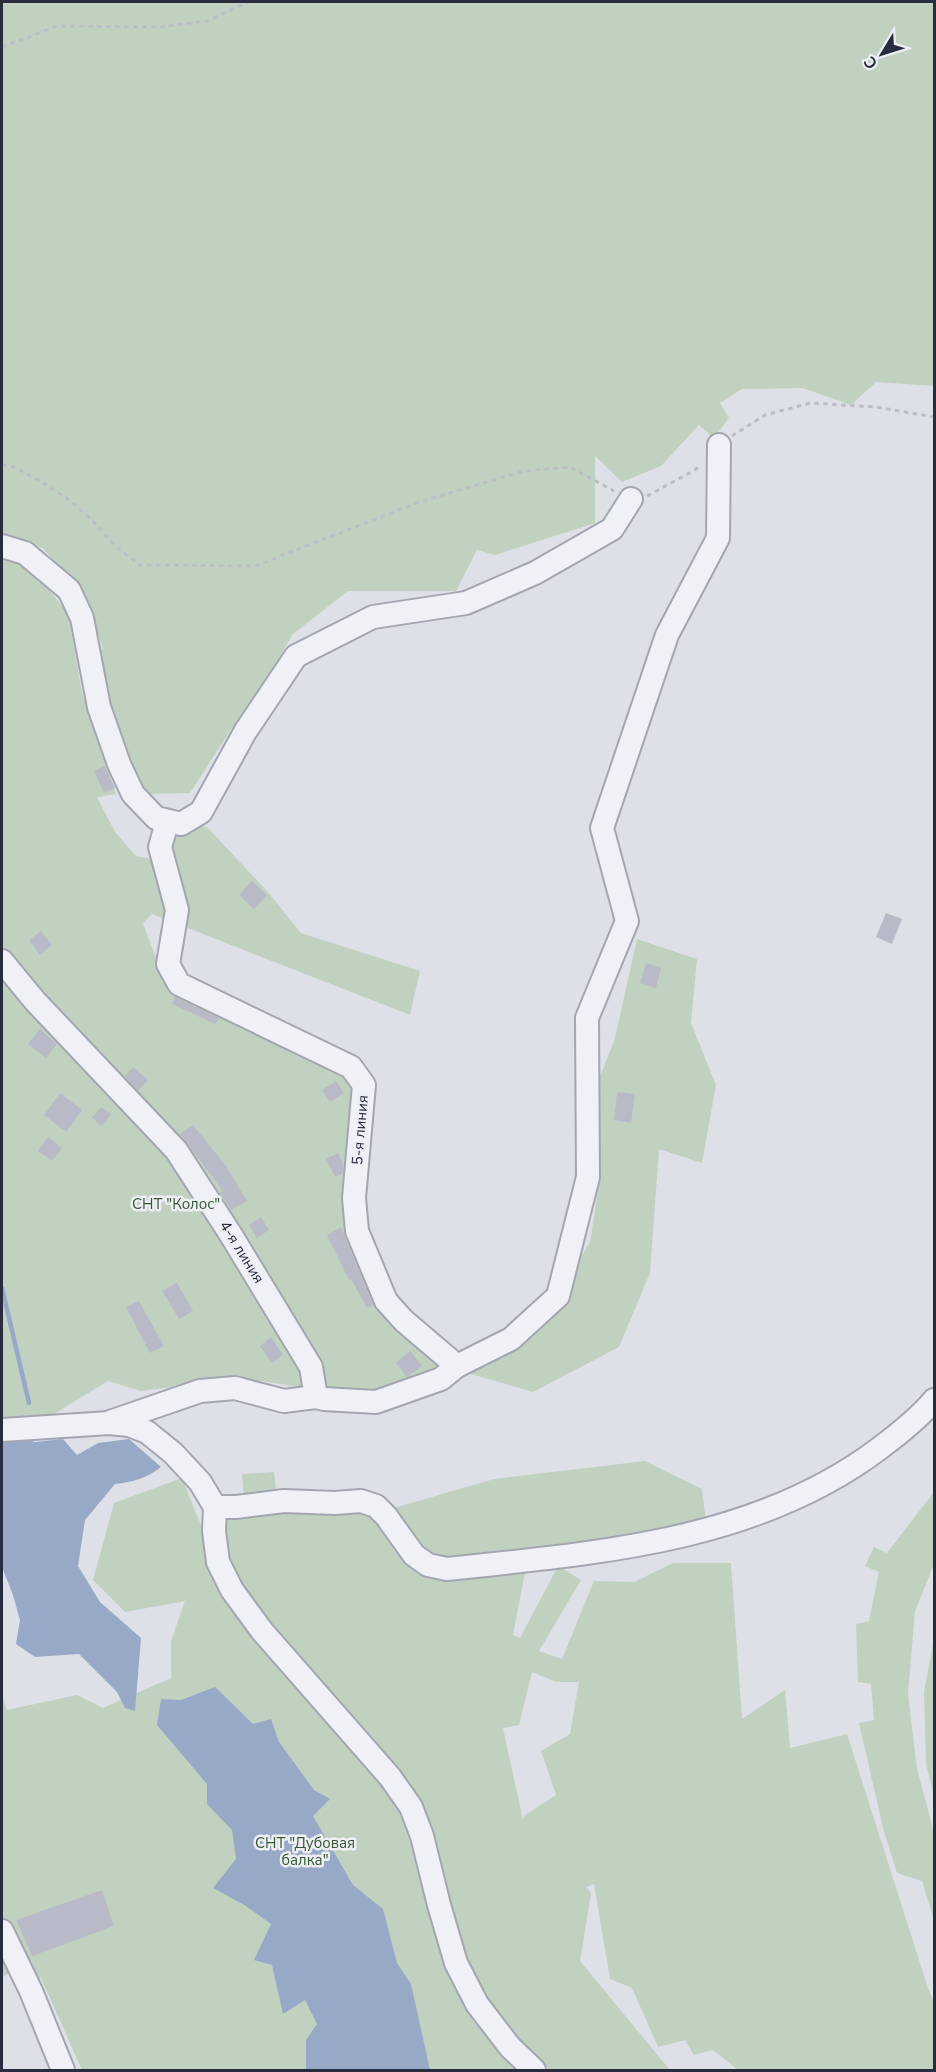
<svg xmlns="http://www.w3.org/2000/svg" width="936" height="2072" viewBox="0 0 936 2072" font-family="'Nunito Sans',sans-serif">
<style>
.green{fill:#c1d1bf;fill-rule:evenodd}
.water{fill:#98a8c7}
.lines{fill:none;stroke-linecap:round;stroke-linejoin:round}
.stream{stroke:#98a8c7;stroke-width:4.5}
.building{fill:#b8bbc7}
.minor-casing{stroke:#a3a6b1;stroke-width:26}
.path{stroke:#bcbec6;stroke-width:3;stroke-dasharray:4.5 4.5;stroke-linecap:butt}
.minor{stroke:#f0f1f6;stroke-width:22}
.labels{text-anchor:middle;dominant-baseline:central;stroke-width:5;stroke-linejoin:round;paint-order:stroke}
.street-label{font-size:15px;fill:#272c3e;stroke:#edeff5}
.park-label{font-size:15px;fill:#365934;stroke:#edeff5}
</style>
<rect width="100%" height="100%" fill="#dee0e7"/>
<g class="green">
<path d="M 2,2 L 934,2 L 934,386 L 876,382 L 851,405 L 803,388 L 742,389 L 720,403 L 729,418 L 714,438 L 699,425 L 661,466 L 622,482 L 595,456 L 595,523 L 495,555 L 477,550 L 456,591 L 348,591 L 293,634 L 267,679 L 228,734 L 190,793 L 140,794 L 104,690 L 82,681 L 103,648 L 85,597 L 43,548 L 2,539 Z"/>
<path d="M 2,553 L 39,578 L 68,613 L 82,693 L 116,794 L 97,797 L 115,832 L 136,856 L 168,862 L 167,842 L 196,823 L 208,828 L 267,891 L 301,933 L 420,971 L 410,1015 L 152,914 L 143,923 L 160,969 L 347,1069 L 359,1089 L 350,1230 L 432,1354 L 491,1356 L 558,1296 L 590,1242 L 601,1172 L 598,1082 L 615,1038 L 637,939 L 697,959 L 691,1023 L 716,1085 L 702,1163 L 659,1149 L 650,1273 L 619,1347 L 533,1392 L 443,1366 L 365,1394 L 329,1392 L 244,1378 L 141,1391 L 108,1381 L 46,1419 L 2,1427 Z"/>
<path d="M 645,1461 L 702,1489 L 706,1522 L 642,1538 L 529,1552 L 513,1635 L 520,1638 L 558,1566 L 581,1580 L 539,1651 L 562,1659 L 594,1581 L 634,1582 L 673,1563 L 731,1563 L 742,1719 L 785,1690 L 790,1748 L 847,1734 L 928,1988 L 934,2002 L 934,2070 L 738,2070 L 713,2050 L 694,2055 L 685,2040 L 658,2047 L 632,1988 L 610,1979 L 594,1884 L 587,1887 L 591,1894 L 580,1961 L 670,2070 L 82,2070 L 41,1978 L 33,1981 L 16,1970 L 2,1977 L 2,1915 L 4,1914 L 2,1909 L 2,1695 L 7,1710 L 77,1695 L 103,1708 L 171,1678 L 171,1641 L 185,1601 L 125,1612 L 93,1580 L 114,1503 L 182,1478 L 201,1525 L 245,1511 L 242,1474 L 274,1472 L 278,1507 L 380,1512 L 494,1479 ZM 532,1672 L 556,1682 L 579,1682 L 570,1734 L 541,1751 L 556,1795 L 525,1815 L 523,1820 L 503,1728 L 519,1725 Z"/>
<path d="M 934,1492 L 934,1564 L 915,1611 L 908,1694 L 917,1769 L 934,1832 L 934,1920 L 922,1881 L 897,1873 L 884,1832 L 859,1723 L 874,1720 L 871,1684 L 858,1682 L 856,1624 L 869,1621 L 879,1572 L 865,1566 L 874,1547 L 887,1553 Z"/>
<path d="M 934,1638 L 934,1797 L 926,1764 L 924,1692 Z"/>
</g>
<g class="water">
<path d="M 6,1433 L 35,1442 L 63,1439 L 77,1455 L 98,1443 L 129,1439 L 161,1467 C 147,1478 133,1482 115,1484 L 85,1520 L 78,1566 L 100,1602 L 141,1638 L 135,1711 L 125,1708 L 117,1692 L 79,1654 L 35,1657 L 16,1644 L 20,1620 L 13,1595 L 2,1567 L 2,1439 Z"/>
<path d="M 215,1687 L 253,1724 L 271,1719 L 279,1742 L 314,1790 L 330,1799 L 313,1816 L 353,1885 L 383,1909 L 397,1963 L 411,1984 L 430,2070 L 306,2070 L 306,2040 L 317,2024 L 305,2000 L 283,2014 L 272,1965 L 254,1960 L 271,1924 L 246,1906 L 213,1888 L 236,1859 L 232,1830 L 207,1804 L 207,1784 L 157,1725 L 161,1699 L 181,1700 Z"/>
</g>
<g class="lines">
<path class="stream" d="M 2,1288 L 29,1403"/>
</g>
<g class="building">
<path d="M 105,766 L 115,788 L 104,793 L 94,771 Z"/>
<path d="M 252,881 L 267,895 L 254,909 L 239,895 Z"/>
<path d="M 886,913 L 902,919 L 892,944 L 876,937 Z"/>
<path d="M 41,931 L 52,945 L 40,955 L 29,940 Z"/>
<path d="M 646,963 L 661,968 L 656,988 L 640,983 Z"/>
<path d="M 175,997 L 219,1018 L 215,1024 L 172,1004 Z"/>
<path d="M 40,1029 L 57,1044 L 46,1058 L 28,1044 Z"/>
<path d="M 133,1067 L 148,1080 L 138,1091 L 125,1076 Z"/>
<path d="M 336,1081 L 344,1093 L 330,1102 L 322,1090 Z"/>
<path d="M 617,1092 L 635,1094 L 631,1123 L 614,1120 Z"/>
<path d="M 60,1093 L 82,1110 L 66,1132 L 44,1115 Z"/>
<path d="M 101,1107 L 111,1114 L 102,1126 L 92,1118 Z"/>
<path d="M 193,1125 L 226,1166 L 247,1201 L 231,1210 L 220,1192 L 223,1191 L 180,1134 Z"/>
<path d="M 48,1137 L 62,1148 L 52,1161 L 38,1151 Z"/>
<path d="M 338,1153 L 343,1164 L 343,1173 L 335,1177 L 326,1159 Z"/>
<path d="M 261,1217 L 269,1230 L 257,1238 L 249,1225 Z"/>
<path d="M 341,1227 L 373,1305 L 367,1308 L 351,1279 L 349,1280 L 327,1235 Z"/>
<path d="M 177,1283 L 193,1311 L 179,1319 L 162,1291 Z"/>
<path d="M 139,1301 L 164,1346 L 150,1353 L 126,1307 Z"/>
<path d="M 271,1337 L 283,1355 L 272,1363 L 260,1346 Z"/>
<path d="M 410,1351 L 422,1366 L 407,1377 L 396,1363 Z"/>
<path d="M 102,1890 L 114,1926 L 32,1956 L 16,1920 Z"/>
</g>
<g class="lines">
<g class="minor-casing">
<g id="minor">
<path d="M 2,546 L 25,553 L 69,590 L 82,618 L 99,707 L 119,764 L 133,794 L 156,818 L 181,824 L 201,812 L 245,732 L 296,656 L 373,617 L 466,603 L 535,573 L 612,529 L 631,499"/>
<path d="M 166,826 L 160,847 L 177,910 L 168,964 L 179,984 L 351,1067 L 364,1085 L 354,1198 L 357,1231 L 386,1301 L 404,1321 L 457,1366 L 441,1379 L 376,1402 L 324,1399 L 316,1397"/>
<path d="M 2,961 L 35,1001 L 176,1150 L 231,1235 L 311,1367 L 316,1397 L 284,1401 L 235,1388 L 200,1391 L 110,1422"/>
<path d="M 457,1366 L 511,1339 L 558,1296 L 588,1177 L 587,1018 L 627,921 L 602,828 L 667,635 L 718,538 L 719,445"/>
<path d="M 2,1430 L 109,1423 L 129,1425 L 147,1432 L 173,1453 L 200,1482 L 215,1507 L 214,1531 L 218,1562 L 232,1590 L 262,1631 L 390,1777 L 411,1807 L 422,1836 L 439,1905 L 456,1963 L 477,2004 L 510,2047 L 534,2070"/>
<path d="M 215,1507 L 236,1507 L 284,1501 L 335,1503 L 361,1501 L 376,1506 L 386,1516 L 414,1555 L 428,1565 L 447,1569 C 597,1553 756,1542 880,1448 C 900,1433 919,1418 934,1400"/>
<path d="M 2,1931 L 31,1991 L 63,2070"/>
</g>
</g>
<g class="path">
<path d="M 2,47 L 58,26 L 161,27 L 207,21 L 248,2"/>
<path d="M 732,436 L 765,415 L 810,403 L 876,407 L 934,417"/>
<path d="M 2,465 L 14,467 L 38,480 L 68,499 L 93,521 L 114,545 L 140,565 L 255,566 L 422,501 L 524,471 L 570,467 L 614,491"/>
<path d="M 647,496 L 695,470 L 700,464"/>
</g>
<use href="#minor" class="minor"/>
</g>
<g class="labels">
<g class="street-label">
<text transform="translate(360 1130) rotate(-85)">5-я линия</text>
<text transform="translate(242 1252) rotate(58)">4-я линия</text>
</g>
<g class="park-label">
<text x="176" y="1204">СНТ "Колос"</text>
<text x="305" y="1843">СНТ "Дубовая<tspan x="305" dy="17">балка"</tspan></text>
</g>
</g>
<rect width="936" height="2072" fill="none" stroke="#272c3e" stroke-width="6"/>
<g transform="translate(882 54) rotate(232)" stroke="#edeff5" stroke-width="4.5" paint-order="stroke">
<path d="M0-4.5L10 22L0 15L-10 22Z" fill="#272c3e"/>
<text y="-9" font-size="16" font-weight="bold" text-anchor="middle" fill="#272c3e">С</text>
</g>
</svg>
